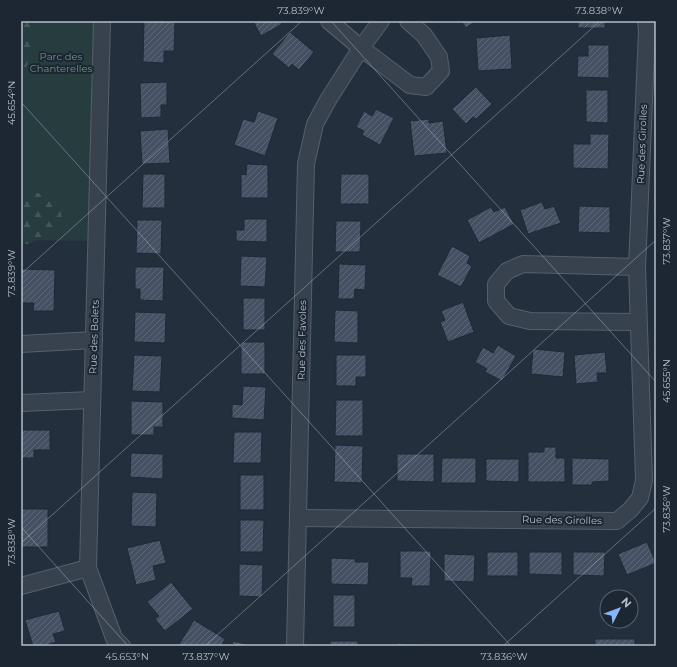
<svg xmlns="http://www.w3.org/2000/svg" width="677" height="667" viewBox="0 0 677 667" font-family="Montserrat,sans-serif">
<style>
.green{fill:#263c3f}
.forest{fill:url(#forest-firs)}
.building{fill:url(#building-hatch);stroke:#1f2835}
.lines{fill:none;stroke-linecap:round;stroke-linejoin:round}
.minor-casing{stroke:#565f6c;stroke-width:18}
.minor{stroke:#38414e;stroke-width:16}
.ticks{fill:none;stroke:#b4bcc9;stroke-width:1;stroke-opacity:0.45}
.labels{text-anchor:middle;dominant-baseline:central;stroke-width:4;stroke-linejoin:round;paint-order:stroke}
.park-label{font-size:10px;fill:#6b9a76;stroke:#1d2633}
.street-label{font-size:10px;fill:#b4bcc9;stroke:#1d2633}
.neatline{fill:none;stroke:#b4bcc9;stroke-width:1.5}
.ticks-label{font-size:10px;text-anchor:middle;fill:#b4bcc9}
</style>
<defs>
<pattern id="forest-firs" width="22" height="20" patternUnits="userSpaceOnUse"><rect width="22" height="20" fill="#263c3f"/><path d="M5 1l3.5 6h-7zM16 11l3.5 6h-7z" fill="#435659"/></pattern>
<pattern id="building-hatch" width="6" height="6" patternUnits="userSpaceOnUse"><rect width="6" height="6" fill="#455162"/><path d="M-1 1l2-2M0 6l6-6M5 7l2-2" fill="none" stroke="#5d6877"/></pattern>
</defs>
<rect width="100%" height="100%" fill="#242f3e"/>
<path class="green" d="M 21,21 L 103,21 L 94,241 L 21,240 Z"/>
<g class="forest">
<path d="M 21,21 L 37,21 L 26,70 L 21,71 Z"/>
<path d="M 21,190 L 59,197 L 63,230 L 28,244 L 21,244 Z"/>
</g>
<g class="building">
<path d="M 144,21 L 175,22 L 174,51 L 164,51 L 164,63 L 143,62 Z"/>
<path d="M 253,21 L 280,21 L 282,24 L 261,36 Z"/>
<path d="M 461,21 L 476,21 L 466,28 Z"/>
<rect x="578" y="21" width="27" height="7"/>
<path d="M 290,32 L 314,52 L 299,70 L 292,64 L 289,68 L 272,54 Z"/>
<path d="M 510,35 L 512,69 L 478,71 L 476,38 Z"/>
<path d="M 588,45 L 609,45 L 609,78 L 577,77 L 578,56 L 588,56 Z"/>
<path d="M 167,82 L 167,105 L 161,105 L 161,117 L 141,118 L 140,83 Z"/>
<path d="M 476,87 L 492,104 L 476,119 L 473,117 L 466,124 L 452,109 Z"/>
<path d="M 586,90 L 608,90 L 608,123 L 586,122 Z"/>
<path d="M 376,109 L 394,118 L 380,145 L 362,135 L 364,131 L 356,127 L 364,111 L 372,116 Z"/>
<path d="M 258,111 L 278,118 L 265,156 L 234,145 L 243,119 L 254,122 Z"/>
<path d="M 429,119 L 429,123 L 443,121 L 447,153 L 414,156 L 410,121 Z"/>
<path d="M 168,129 L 170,163 L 142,164 L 140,131 Z"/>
<path d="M 590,134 L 609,134 L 608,169 L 573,168 L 573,144 L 590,144 Z"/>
<path d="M 247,164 L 268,165 L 268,198 L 241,198 L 241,174 L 246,175 Z"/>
<path d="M 143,174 L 165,174 L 165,208 L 142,208 Z"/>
<path d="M 341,174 L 369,174 L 369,204 L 340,204 Z"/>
<path d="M 542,202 L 545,209 L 554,206 L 561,223 L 528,234 L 520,210 Z"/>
<path d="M 579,206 L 610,207 L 610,233 L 578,232 Z"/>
<path d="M 491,207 L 494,212 L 505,207 L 514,224 L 479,243 L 467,220 Z"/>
<path d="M 244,219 L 267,219 L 267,242 L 236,241 L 236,230 L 244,230 Z"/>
<path d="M 137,220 L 162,220 L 161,254 L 136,253 Z"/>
<path d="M 336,221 L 361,221 L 360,252 L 335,252 Z"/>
<path d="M 452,246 L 470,256 L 467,263 L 472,266 L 461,287 L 437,275 Z"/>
<path d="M 241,256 L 267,257 L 265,287 L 240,286 Z"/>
<path d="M 339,264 L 366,265 L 365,290 L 355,289 L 354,299 L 338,299 Z"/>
<path d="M 135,267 L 164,267 L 163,301 L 140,300 L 140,289 L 135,289 Z"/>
<path d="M 21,269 L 55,270 L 54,311 L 33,311 L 34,303 L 21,303 Z"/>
<rect x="243" y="298" width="22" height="32"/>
<path d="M 463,302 L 474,332 L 448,342 L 440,322 L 445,320 L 441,311 Z"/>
<path d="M 335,310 L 358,311 L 358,343 L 334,342 Z"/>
<path d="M 135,312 L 166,313 L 165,343 L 134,342 Z"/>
<rect x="241" y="342" width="24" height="32"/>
<path d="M 498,345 L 516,356 L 502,381 L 485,372 L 487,369 L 475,362 L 483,347 L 493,353 Z"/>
<path d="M 533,349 L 565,352 L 563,377 L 531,374 Z"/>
<path d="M 605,352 L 607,373 L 597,373 L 598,382 L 576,384 L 574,355 Z"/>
<path d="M 134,355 L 162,356 L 160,392 L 132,391 Z"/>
<path d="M 336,355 L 366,355 L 366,377 L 356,377 L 356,386 L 336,386 Z"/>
<path d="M 243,386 L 266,387 L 264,420 L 232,418 L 232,404 L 242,405 Z"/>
<path d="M 336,400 L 363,400 L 363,436 L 335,436 Z"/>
<path d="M 131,401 L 163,402 L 163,427 L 154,427 L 154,435 L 131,435 Z"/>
<path d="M 21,430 L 50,430 L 50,450 L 34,450 L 34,458 L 21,458 Z"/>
<path d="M 234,432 L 262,432 L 261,463 L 233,463 Z"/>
<path d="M 335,445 L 363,446 L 362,483 L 334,482 Z"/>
<path d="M 544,447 L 556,447 L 556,458 L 565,458 L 565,482 L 528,482 L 528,452 L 544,452 Z"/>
<path d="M 131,453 L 163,454 L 163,479 L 130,477 Z"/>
<path d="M 397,454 L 434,454 L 434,482 L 397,481 Z"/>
<path d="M 442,458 L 476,458 L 476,483 L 441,483 Z"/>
<path d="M 572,458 L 609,459 L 609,481 L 592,482 L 592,485 L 572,485 Z"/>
<path d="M 486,459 L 519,459 L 519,482 L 486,481 Z"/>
<rect x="240" y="475" width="24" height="35"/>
<path d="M 132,492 L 157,493 L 156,527 L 131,526 Z"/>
<rect x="21" y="509" width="27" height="38"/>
<path d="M 240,520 L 264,520 L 263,552 L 240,552 Z"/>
<path d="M 160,540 L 166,563 L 153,566 L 156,580 L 136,585 L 127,548 Z"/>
<path d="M 647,542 L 656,563 L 627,575 L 618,554 Z"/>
<path d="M 400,551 L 431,551 L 430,586 L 411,586 L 412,578 L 400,578 Z"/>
<rect x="487" y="552" width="31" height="24"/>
<path d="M 529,552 L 562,552 L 562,575 L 529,574 Z"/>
<path d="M 573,552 L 605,552 L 604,576 L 573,575 Z"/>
<path d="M 444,554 L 475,555 L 474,582 L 444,581 Z"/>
<path d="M 331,558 L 356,559 L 355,562 L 369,562 L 368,585 L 331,584 Z"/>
<path d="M 239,564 L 263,565 L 262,597 L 239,596 Z"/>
<path d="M 171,582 L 193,609 L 165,631 L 155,619 L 159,616 L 147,602 Z"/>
<rect x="333" y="595" width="22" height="32"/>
<path d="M 59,611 L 65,631 L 53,634 L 56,642 L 43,646 L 33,646 L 25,620 Z"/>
<path d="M 194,620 L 225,639 L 221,646 L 178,646 Z"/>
<rect x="595" y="639" width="40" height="7"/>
<path d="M 233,641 L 255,646 L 232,646 Z"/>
<rect x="330" y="641" width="28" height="5"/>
<path d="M 397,643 L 432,645 L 432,646 L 397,646 Z"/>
</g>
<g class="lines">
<g class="minor-casing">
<g id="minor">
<path d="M 102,21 L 88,568 L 114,638 L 122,646"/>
<path d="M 329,21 L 361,48 L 410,85 L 426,87 L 441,71 L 439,57 L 424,35 L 408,21"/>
<path d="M 637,267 L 523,264 L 507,271 L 496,284 L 496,301 L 509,316 L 530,321 L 638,322"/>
<path d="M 21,344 L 94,340"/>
<path d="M 21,403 L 92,400"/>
<path d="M 298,518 L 617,521 L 630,510 L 640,498 L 644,480 L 637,267 L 647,31 L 646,21"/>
<path d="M 21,586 L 88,568"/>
<path d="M 295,646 L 306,164 L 315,124 L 328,100 L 361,48 L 381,21"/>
</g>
</g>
<use href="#minor" class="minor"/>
</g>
<path class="ticks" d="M 331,21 L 656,382M 21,102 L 511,646M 21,274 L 302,21M 21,527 L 128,646M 21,543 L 600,21M 205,646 L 656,240M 503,646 L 656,508"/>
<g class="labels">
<g class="park-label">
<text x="61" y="56">Parc des<tspan x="61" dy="12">Chanterelles</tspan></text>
</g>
<g class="street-label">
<text transform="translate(642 144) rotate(-88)">Rue des Girolles</text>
<text transform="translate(94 337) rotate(-88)">Rue des Bolets</text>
<text transform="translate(302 340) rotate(-89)">Rue des Favoles</text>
<text transform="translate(562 520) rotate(1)">Rue des Girolles</text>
</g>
</g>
<rect width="677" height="667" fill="none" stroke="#1d2633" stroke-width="44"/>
<g transform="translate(619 609) rotate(48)"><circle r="19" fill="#1d2633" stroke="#59626f"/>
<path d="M0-3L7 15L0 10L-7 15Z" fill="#8ab4f8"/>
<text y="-6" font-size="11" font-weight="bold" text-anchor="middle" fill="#b4bcc9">N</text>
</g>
<rect x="22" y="22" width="633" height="623" class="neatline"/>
<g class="ticks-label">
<text x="301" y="14">73.839°W</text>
<text x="599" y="14">73.838°W</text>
<text transform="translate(11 103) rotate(-90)" y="4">45.654°N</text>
<text transform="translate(666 241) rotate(-90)" y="4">73.837°W</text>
<text transform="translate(11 273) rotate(-90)" y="4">73.839°W</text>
<text transform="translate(666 381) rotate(-90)" y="4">45.655°N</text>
<text transform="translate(666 509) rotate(-90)" y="4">73.836°W</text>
<text transform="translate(11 542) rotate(-90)" y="4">73.838°W</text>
<text x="127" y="660">45.653°N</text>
<text x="206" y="660">73.837°W</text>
<text x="504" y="660">73.836°W</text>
</g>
</svg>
